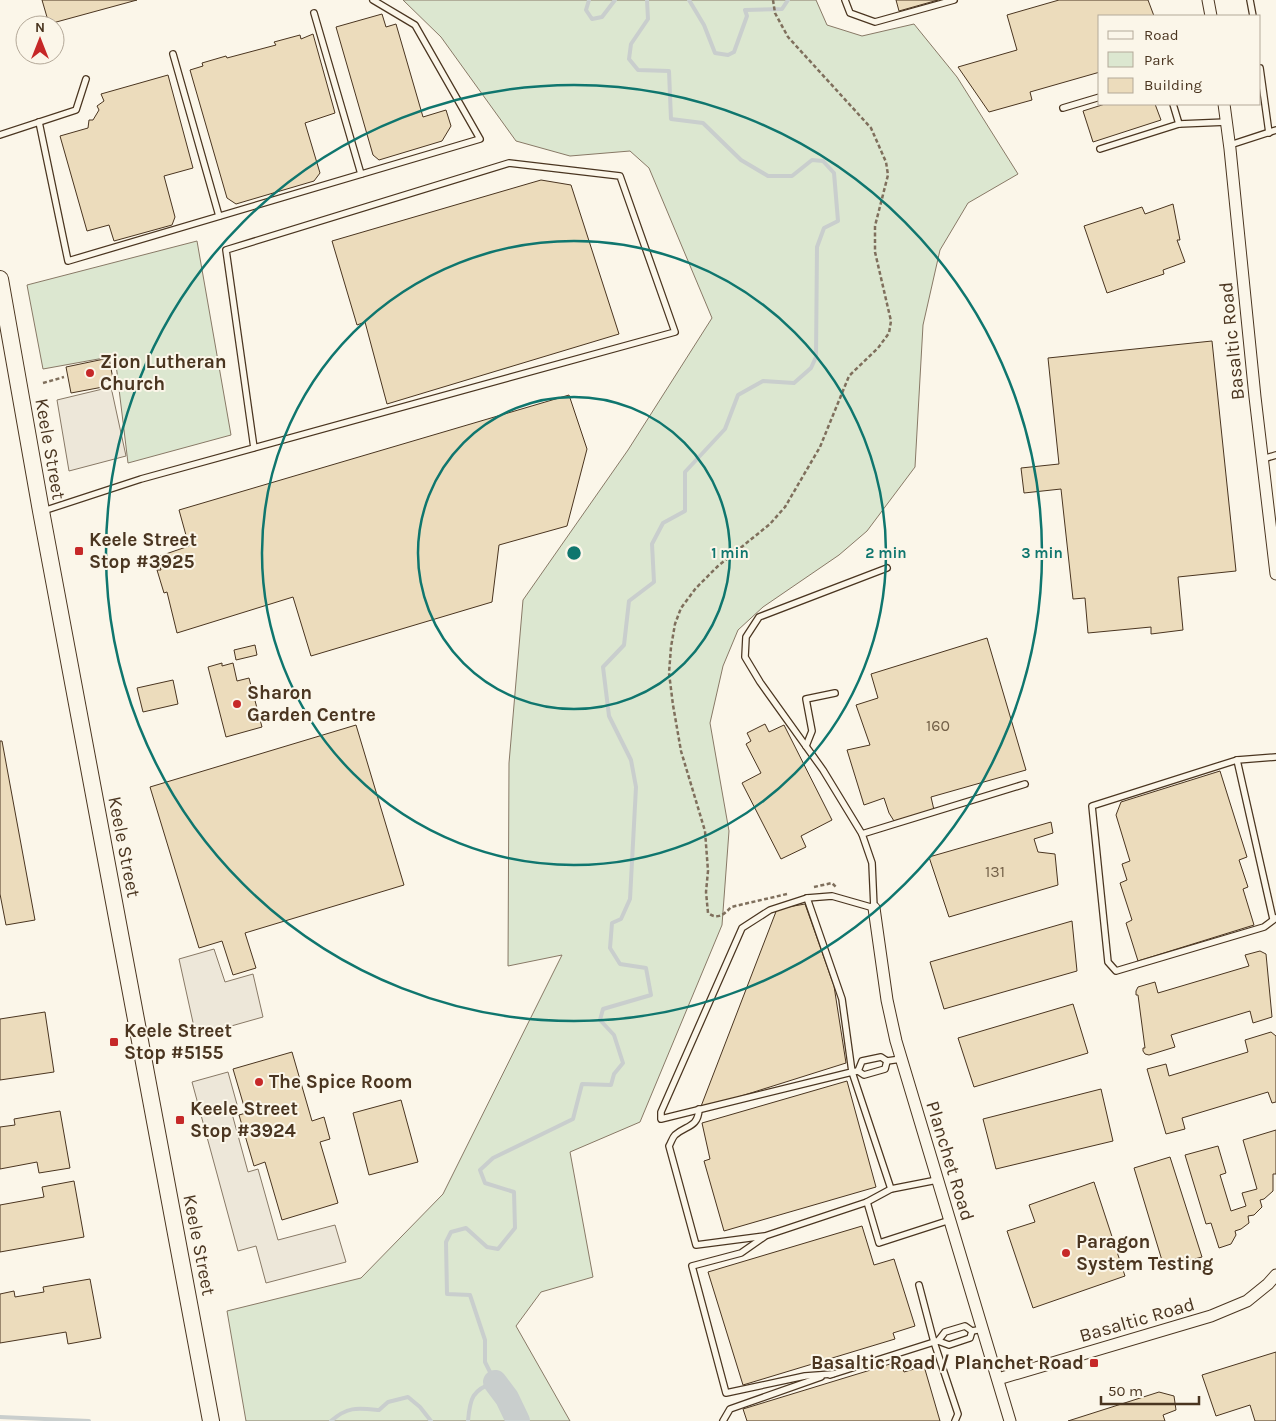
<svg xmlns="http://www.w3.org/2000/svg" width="1276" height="1421" viewBox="0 0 1276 1421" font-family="Karla,sans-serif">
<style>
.green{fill:#dce7d0;stroke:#887966}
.parking{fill:#ede7d9;stroke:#887966}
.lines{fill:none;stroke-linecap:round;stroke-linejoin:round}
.stream{stroke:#c9cecd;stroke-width:4}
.river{stroke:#c9cecd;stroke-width:24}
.building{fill:#ecdcbc;stroke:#4a3520}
.service-casing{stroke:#4a3520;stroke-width:8}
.minor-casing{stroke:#4a3520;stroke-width:13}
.secondary-casing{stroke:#4a3520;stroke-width:18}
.path{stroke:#7f6f5c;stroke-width:2.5;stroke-dasharray:4 2.5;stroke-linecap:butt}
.service{stroke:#fbf6e9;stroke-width:5.5}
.minor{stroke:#fbf6e9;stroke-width:11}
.secondary{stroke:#fbf6e9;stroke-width:16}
.ring{fill:none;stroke:#0f766e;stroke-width:2.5}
.poi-dot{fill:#c62828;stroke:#fbf6e9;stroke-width:2}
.labels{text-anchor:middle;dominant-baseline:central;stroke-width:4;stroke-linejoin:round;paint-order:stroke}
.number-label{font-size:16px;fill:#725f47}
.street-label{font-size:19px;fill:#4a3520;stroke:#fbf6e9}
.poi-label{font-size:19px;font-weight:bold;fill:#4a3520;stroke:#fbf6e9;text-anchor:start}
.centre{fill:#0f766e;stroke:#fbf6e9;stroke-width:2.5}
.ring-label{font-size:15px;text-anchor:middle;font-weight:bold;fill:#0f766e;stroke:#fbf6e9;stroke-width:4;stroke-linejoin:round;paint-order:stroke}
</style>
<rect width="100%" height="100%" fill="#fbf6e9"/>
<g class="green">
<path d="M 403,0 L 816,0 L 827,25 L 862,36 L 914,24 L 957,77 L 1018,174 L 968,203 L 940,250 L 923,325 L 915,467 L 867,531 L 839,555 L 763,607 L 738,630 L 723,666 L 710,723 L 729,831 L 722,925 L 640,1122 L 570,1152 L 593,1277 L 541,1292 L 516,1326 L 570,1421 L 246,1421 L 227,1311 L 361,1278 L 443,1194 L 562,955 L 508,966 L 509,763 L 523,600 L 628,450 L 712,318 L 649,168 L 630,151 L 570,156 L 516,141 L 441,37 Z"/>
<path d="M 197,241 L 231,435 L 128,463 L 115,356 L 43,369 L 27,285 Z"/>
</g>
<g class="parking">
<path d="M 111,387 L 126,456 L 69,471 L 57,400 Z"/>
<path d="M 214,949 L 225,982 L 253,974 L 263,1017 L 196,1036 L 179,959 Z"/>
<path d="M 228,1072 L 238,1108 L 231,1110 L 248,1172 L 258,1169 L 278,1240 L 335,1225 L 346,1262 L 266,1283 L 256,1246 L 238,1251 L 192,1082 Z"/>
</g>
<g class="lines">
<g class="stream">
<path d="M 589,0 L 586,10 L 592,19 L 602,17 L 615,0"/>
<path d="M 689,0 L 704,25 L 715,53 L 728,55 L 734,52 L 747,16 L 745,10 L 782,9 L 788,0"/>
<path d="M 0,1417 L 89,1421"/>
<path d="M 331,1421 C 348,1406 358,1408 379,1410 L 388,1402 L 408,1397 L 420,1407 L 431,1421"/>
<path d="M 468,1421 C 470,1398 472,1390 495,1382 L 485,1362 L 485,1340 L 470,1295 L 447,1294 L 446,1242 L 451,1232 L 466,1228 L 487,1247 L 498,1249 L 515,1228 L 514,1192 L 485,1183 L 480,1170 L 493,1158 L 573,1119 L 582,1084 L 611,1085 L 614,1074 L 623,1063 L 614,1035 L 600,1020 L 603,1009 L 651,995 L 646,968 L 620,964 L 610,948 L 612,923 L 621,919 L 630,899 L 636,787 L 631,760 L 609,716 L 603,667 L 624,645 L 629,601 L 654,582 L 652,544 L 663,523 L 685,511 L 685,472 L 725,429 L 738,395 L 763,381 L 794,383 L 811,368 L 816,357 L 817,247 L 824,228 L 838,221 L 834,173 L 823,161 L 812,160 L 792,176 L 768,176 L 741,160 L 703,123 L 671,119 L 669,71 L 638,70 L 629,59 L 631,44 L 648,19 L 647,0"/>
</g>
<path class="river" d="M 495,1382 L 507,1398 L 518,1421"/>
</g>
<g class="building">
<path d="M 42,0 L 137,0 L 49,24 Z"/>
<path d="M 896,0 L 938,0 L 899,11 Z"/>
<path d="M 1059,0 L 1148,0 L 1154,16 L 1100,16 L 1100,72 L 1030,92 L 1032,100 L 989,112 L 958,67 L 1017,50 L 1007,15 Z"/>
<path d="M 382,14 L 386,27 L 396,24 L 423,117 L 446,110 L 451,126 L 442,141 L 379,160 L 373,155 L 336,27 Z"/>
<path d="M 313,34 L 335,113 L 305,123 L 320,173 L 314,181 L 236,204 L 227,198 L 190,70 L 203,66 L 202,63 L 226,56 L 227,58 L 276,45 L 274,42 L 300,35 L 301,39 Z"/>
<path d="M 168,75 L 193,168 L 164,176 L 175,217 L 172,225 L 114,241 L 109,225 L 87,231 L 60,136 L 88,128 L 89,120 L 93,120 L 99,110 L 97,106 L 104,101 L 101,94 Z"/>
<path d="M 1105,104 L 1155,104 L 1161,120 L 1093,142 L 1083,111 Z"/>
<path d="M 541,180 L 571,185 L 619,334 L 387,404 L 365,322 L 357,325 L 332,241 Z"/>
<path d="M 1173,204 L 1180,240 L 1177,240 L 1185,262 L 1163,270 L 1164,274 L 1107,293 L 1084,226 L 1142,207 L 1145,214 Z"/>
<path d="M 1212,341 L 1236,571 L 1178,577 L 1183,630 L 1151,634 L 1151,627 L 1088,633 L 1085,598 L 1073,599 L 1061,489 L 1024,493 L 1021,468 L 1059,464 L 1048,358 Z"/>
<path d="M 109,358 L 113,379 L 102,382 L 103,387 L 71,393 L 66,367 Z"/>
<path d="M 569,395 L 587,449 L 567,526 L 499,545 L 492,602 L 311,656 L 293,597 L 177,633 L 167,592 L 164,593 L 157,570 L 161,570 L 157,557 L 189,546 L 179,510 Z"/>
<path d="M 987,638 L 1026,770 L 931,797 L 934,810 L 894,821 L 889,813 L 884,798 L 864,805 L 847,750 L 870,745 L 856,705 L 878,698 L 871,674 Z"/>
<path d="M 255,645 L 257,655 L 236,660 L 234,650 Z"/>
<path d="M 222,663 L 222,666 L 233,663 L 237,681 L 249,678 L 262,727 L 226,737 L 208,667 Z"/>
<path d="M 173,680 L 178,704 L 143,712 L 137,688 Z"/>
<path d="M 765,724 L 769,732 L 784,725 L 832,820 L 801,836 L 806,847 L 781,859 L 742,783 L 761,773 L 746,744 L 751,741 L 747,733 Z"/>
<path d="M 356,725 L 404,885 L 245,933 L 256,968 L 233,975 L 222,941 L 199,948 L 150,787 Z"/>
<path d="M 0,741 L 2,741 L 35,920 L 6,925 L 0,894 Z"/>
<path d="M 1220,771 L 1247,857 L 1239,860 L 1248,887 L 1243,889 L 1254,925 L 1138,961 L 1126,923 L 1132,920 L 1120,883 L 1127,880 L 1122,864 L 1130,861 L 1116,815 L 1121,802 Z"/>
<path d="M 1051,822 L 1053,833 L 1034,839 L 1038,852 L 1055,854 L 1058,885 L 949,917 L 929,857 Z"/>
<path d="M 805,904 L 834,986 L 846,1063 L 700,1109 L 777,909 Z"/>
<path d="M 1072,921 L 1077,971 L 944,1009 L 930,962 Z"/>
<path d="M 1260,951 L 1266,954 L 1272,1017 L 1253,1023 L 1250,1011 L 1171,1035 L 1175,1047 L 1149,1055 L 1145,1054 L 1143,1051 L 1143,1048 L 1145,1048 L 1138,995 L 1136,995 L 1136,991 L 1138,987 L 1155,982 L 1158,993 L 1249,966 L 1245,955 Z"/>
<path d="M 1073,1004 L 1088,1053 L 974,1087 L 958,1038 Z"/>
<path d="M 45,1012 L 54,1072 L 0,1080 L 0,1019 Z"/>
<path d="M 1271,1032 L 1276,1036 L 1276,1102 L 1272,1103 L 1268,1092 L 1182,1118 L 1185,1129 L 1166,1134 L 1147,1069 L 1166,1064 L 1169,1076 L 1248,1052 L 1245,1040 Z"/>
<path d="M 292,1052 L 312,1121 L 324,1117 L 330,1139 L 320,1142 L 338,1203 L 282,1220 L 265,1162 L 254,1166 L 239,1115 L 246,1113 L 233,1069 Z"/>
<path d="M 847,1081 L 876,1187 L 724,1231 L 704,1161 L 710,1159 L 702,1123 Z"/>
<path d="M 1101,1089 L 1113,1141 L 996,1169 L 983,1119 Z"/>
<path d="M 401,1100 L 418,1162 L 369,1175 L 353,1113 Z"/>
<path d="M 60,1111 L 70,1168 L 39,1173 L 37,1162 L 0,1169 L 0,1127 L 15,1125 L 14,1119 Z"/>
<path d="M 1276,1130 L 1276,1174 L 1273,1174 L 1273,1191 L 1264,1199 L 1260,1200 L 1262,1207 L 1254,1215 L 1248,1216 L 1249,1223 L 1241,1229 L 1235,1231 L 1236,1235 L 1231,1244 L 1219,1248 L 1211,1223 L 1206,1224 L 1185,1155 L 1218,1146 L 1226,1173 L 1220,1175 L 1231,1211 L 1246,1206 L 1242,1193 L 1257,1189 L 1243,1140 Z"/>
<path d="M 1170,1157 L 1202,1257 L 1164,1267 L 1134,1168 Z"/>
<path d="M 74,1181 L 84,1237 L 0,1252 L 0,1205 L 44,1197 L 42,1187 Z"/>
<path d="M 1094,1182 L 1125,1276 L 1033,1308 L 1007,1231 L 1035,1222 L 1029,1205 Z"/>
<path d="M 862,1226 L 874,1265 L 894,1259 L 915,1326 L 893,1333 L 895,1339 L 743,1385 L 708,1272 Z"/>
<path d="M 90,1279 L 101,1338 L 68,1344 L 66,1332 L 0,1343 L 0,1294 L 14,1291 L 15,1297 L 44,1292 L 43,1287 Z"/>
<path d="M 1276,1352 L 1276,1421 L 1255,1421 L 1250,1405 L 1216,1416 L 1202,1375 Z"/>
<path d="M 900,1361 L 904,1372 L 924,1366 L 940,1421 L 747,1421 L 743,1409 Z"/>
<path d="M 1159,1392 L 1174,1396 L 1176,1410 L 1163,1415 L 1165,1421 L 1068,1421 Z"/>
</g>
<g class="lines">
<g class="service-casing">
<g id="service">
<path d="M 845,0 L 850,13 L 875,22 L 954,0"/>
<path d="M 1250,0 L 1253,16"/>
<path d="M 314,13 L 361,174"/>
<path d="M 173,54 L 219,216"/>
<path d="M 1260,68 L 1269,133"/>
<path d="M 1173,104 L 1179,124 L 1227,122"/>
<path d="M 1063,108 L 1100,97"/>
<path d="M 39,122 L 68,261 L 480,139 L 415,25 L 373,0"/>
<path d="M 0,135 L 76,110 L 86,79"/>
<path d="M 1230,145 L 1276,130"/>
<path d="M 1100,149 L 1179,124"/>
<path d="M 1263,459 L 1276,455"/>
<path d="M 43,511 L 141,479 L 675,332 L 620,176 L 509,163 L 226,250 L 254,448"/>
<path d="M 806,746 L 812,731 L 806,699 L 835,693"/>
<path d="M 1276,757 L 1237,760 L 1092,806 L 1108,962 L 1116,971 L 1264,927 L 1276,918"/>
<path d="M 1237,760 L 1273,919"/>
<path d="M 862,834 L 823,770 L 760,682 L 745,657 L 746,637 L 759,617 L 887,568"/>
<path d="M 807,898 L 832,896 L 874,908 L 872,863 L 862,834 L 1025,784"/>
<path d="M 858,1071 L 852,1072 L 661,1119 L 661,1112 L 742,928 L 770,910 L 807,898 L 842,999 L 852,1072 L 891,1189"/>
<path d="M 858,1071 L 862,1061 L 881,1057 L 887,1061 L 901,1059"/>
<path d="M 858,1071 L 864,1075 L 885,1069 L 887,1061"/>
<path d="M 699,1109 C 698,1128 686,1125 675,1135 C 672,1138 671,1143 669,1146 L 696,1245 L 765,1236 L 867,1202 L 891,1189 L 937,1180"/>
<path d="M 867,1202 L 879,1243 L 950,1220"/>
<path d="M 764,1237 L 741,1253 L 692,1266 L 726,1393 L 805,1376 L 832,1374"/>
<path d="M 919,1285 L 934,1342 L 958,1414 L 955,1421"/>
<path d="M 938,1341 L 949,1345 L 970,1338 L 972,1331"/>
<path d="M 830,1375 L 934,1342 L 938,1341 L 945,1332 L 965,1326 L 972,1331 L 983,1329"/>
<path d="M 723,1421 L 730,1409 L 821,1377"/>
</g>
</g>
<g class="minor-casing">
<g id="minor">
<path d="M 1208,0 L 1211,16"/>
<path d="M 1224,104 L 1230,149 L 1255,397 L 1276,574"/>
<path d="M 874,908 L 887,1000 L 896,1041 L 1010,1421"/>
<path d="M 998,1379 L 1211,1316 L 1247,1301 L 1268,1284 L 1276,1275"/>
</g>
</g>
<g class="secondary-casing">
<path id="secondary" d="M 0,279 L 41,511 L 211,1421"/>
</g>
<g class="path">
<path d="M 773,0 L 775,13 L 788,37 L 871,128 L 886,162 L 888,175 L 875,226 L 875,252 L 891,321 L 889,333 L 878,348 L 849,376 L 820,447 L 785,507 L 770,524 L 718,566 L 696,588 L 681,608 L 675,624 L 671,647 L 669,673 L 673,705 L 681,751 L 705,831 L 708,871 L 706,892 L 708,913 C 717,920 724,915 731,907 L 787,894"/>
<path d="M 43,383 L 64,377"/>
<path d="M 814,887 L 832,883 L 836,887"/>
</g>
<use href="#service" class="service"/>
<use href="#minor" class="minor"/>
<use href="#secondary" class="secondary"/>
</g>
<g class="ring">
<circle cx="574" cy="553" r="156"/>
<circle cx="574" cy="553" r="312"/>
<circle cx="574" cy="553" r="468"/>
</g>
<g class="poi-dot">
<circle cx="90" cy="373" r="5"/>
<rect x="74" y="546" width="10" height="10" rx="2.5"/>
<circle cx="237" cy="704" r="5"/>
<rect x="109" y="1037" width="10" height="10" rx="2.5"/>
<circle cx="259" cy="1082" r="5"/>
<rect x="175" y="1115" width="10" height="10" rx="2.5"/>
<circle cx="1066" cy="1253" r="5"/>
<rect x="1089" y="1358" width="10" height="10" rx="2.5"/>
</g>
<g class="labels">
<g class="number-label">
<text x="938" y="725">160</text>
<text x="995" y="871">131</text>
</g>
<g class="street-label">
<text transform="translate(1232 341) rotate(-96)">Basaltic Road</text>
<text transform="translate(50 449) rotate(80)">Keele Street</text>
<text transform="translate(124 847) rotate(79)">Keele Street</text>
<text transform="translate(950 1161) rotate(73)">Planchet Road</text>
<text transform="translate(199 1245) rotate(79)">Keele Street</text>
<text transform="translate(1137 1320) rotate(-16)">Basaltic Road</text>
</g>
<g class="poi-label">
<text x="100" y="362">Zion Lutheran<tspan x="100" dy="22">Church</tspan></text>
<text x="89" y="540">Keele Street<tspan x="89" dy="22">Stop #3925</tspan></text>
<text x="247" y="693">Sharon<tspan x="247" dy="22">Garden Centre</tspan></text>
<text x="124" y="1031">Keele Street<tspan x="124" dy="22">Stop #5155</tspan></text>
<text x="269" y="1082">The Spice Room</text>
<text x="190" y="1109">Keele Street<tspan x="190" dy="22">Stop #3924</tspan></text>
<text x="1076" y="1242">Paragon<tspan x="1076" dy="22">System Testing</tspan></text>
<text x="1084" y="1363" text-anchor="end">Basaltic Road / Planchet Road</text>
</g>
</g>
<circle cx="574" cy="553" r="8" class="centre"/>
<g class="ring-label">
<text x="730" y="558">1 min</text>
<text x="886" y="558">2 min</text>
<text x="1042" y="558">3 min</text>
</g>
<rect x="1098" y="15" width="162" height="90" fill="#fbf6e9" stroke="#b4a999"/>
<rect x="1108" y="31" width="25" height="8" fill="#fbf6e9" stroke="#b4a999"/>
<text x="1144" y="40" font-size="15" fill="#4a3520">Road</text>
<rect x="1108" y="52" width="25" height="15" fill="#dce7d0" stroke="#b4a999"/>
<text x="1144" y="65" font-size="15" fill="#4a3520">Park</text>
<rect x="1108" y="78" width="25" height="15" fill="#ecdcbc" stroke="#b4a999"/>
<text x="1144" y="90" font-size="15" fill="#4a3520">Building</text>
<g transform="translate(40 40)"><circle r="24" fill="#fbf6e9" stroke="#b4a999"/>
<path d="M0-4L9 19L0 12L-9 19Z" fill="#c62828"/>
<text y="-8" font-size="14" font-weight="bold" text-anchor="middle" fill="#4a3520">N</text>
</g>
<path d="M1101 1396v8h98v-8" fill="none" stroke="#4a3520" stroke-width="2.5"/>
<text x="1108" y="1396" font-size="15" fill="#4a3520" stroke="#fbf6e9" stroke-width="4" paint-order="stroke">50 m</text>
</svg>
